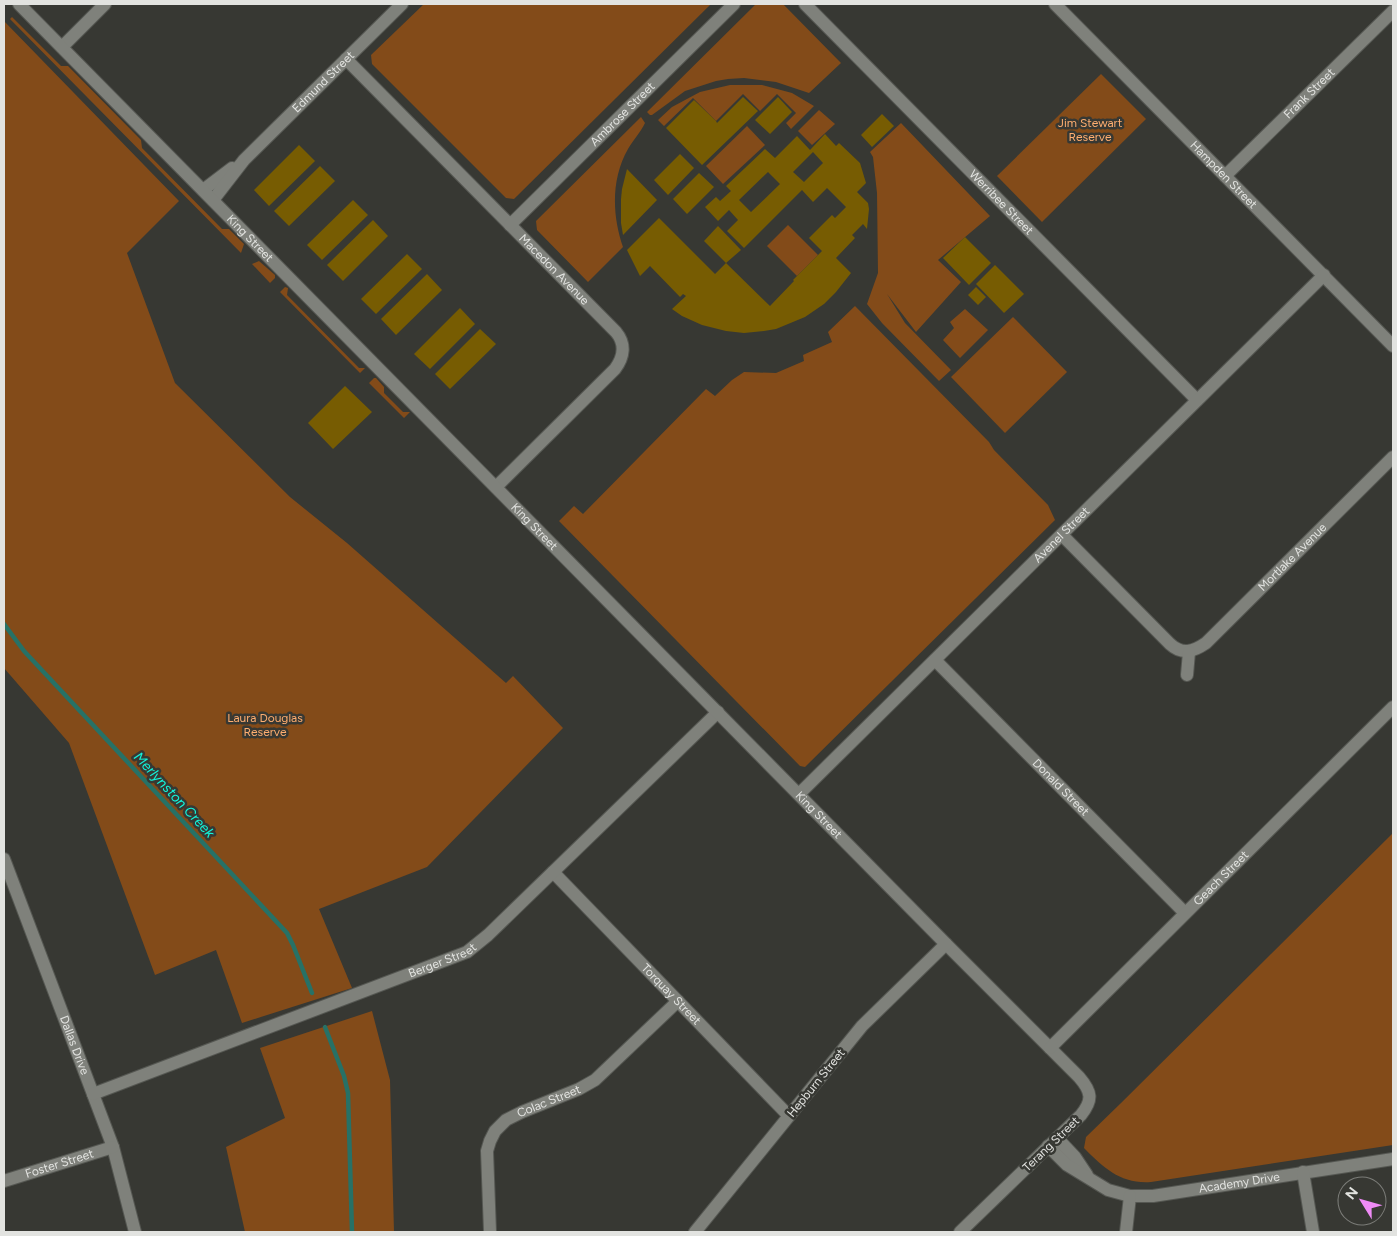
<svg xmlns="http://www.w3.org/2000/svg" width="1397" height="1236" viewBox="0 0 1397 1236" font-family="Figtree,sans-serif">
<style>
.green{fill:#834b19}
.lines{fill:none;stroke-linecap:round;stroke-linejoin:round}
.stream{stroke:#277166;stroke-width:4.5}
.building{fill:#775c02;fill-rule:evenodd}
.minor-casing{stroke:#555752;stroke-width:14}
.tertiary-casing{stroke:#555752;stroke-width:14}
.minor{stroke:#7f817b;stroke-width:12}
.tertiary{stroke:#7f817b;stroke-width:12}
.labels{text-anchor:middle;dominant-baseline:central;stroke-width:5;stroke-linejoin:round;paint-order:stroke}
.street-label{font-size:12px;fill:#e2e3e0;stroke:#373833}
.park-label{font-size:12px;fill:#ffae70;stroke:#373833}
.water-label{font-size:14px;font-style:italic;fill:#13f3da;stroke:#373833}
</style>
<rect width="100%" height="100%" fill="#373833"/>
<g class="green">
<path d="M 424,4 L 711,4 L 514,199 L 506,198 L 372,64 L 371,55 Z"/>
<path d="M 756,4 L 783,4 L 841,63 L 809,93 L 776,82 L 744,78 L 728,79 L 716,81 L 685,91 L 652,115 L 650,115 L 647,112 Z"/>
<path d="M 12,17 L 61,66 L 68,66 L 141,140 L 142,148 L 222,229 L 229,229 L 244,244 L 241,253 L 10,19 Z"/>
<path d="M 4,21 L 179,201 L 127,253 L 175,383 L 290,497 L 347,543 L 506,683 L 513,676 L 563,728 L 427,867 L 319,909 L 352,988 L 242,1023 L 216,950 L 155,975 L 69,743 L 4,668 Z"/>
<path d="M 1101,74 L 1146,119 L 1042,222 L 997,176 Z"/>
<path d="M 730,85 L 762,85 L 792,93 L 814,106 L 791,129 L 786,123 L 796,113 L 777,94 L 760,111 L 743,94 L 716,121 L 693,98 L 664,126 L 658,120 L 672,107 L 700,92 Z"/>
<path d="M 819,110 L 835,124 L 812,145 L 798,131 Z"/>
<path d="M 641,117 L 645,123 C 641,132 633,140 628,149 C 611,179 612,215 623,247 L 588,282 L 537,230 L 536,221 Z"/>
<path d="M 901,123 L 990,216 L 938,260 L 961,282 L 916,332 L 887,294 L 905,323 L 951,370 L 939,381 L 882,323 L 867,304 L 878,273 L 877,193 L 873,157 L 870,152 Z"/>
<path d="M 747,126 L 765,145 L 723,184 L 706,166 Z"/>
<path d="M 788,225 L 818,255 L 797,276 L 767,246 Z"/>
<path d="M 259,261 L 275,275 L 275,278 L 270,283 L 252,264 Z"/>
<path d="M 285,287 L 288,288 L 287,295 L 359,368 L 365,368 L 360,373 L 280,292 Z"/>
<path d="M 855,306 L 989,442 L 994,450 L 1048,505 L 1055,520 L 805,767 L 800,766 L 559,521 L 574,506 L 583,514 L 706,389 L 715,396 L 732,380 L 744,372 L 776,373 L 804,361 L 803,355 L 832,342 L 828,332 Z"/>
<path d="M 965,309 L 988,330 L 960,358 L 943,340 L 954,328 L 950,322 Z"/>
<path d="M 1013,317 L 1067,372 L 1005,433 L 951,377 Z"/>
<path d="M 374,378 L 376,378 L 384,387 L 384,393 L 403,412 L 410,412 L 404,418 L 369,383 Z"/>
<path d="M 1393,833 L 1393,1145 L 1151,1182 C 1121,1184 1105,1169 1084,1148 L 1086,1137 L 1121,1103 Z"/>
<path d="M 372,1011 L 390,1080 L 394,1232 L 245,1232 L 226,1147 L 285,1118 L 260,1048 Z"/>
</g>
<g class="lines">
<g class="stream">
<path d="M 4,624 L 24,651 L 287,933 L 293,945 L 312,993"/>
<path d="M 325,1027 L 344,1076 L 348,1093 L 352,1232"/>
</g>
</g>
<g class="building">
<path d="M 743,97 L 758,111 L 702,165 L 666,128 L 694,100 L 716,121 L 717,123 Z"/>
<path d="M 778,97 L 792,112 L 770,134 L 755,120 Z"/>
<path d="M 882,114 L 894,126 L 872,147 L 861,135 Z"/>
<path d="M 825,134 L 836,146 L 839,143 L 860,163 L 866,183 L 857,192 L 868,203 L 869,209 L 867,229 L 863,224 L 852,235 L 855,238 L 836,258 L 851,273 L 836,292 L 824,304 L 805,317 L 776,329 L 764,331 L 744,333 L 726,331 L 702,325 L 682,316 L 672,309 L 686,296 L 683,294 L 680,297 L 650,266 L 640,276 L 627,250 L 659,218 L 715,274 L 726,263 L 770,306 L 794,281 L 793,280 L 822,251 L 809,238 L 832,215 L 835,218 L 846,207 L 827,188 L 813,202 L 802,190 L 744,248 L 727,231 L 738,220 L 729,210 L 718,221 L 705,207 L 716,197 L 720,201 L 731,191 L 726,186 L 765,149 L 775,158 L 797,136 L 810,150 ZM 813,152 L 823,163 L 804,182 L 793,172 ZM 768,172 L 780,184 L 751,212 L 739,200 Z"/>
<path d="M 299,145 L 315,161 L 269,206 L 254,190 Z"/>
<path d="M 680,154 L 694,168 L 668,195 L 654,180 Z"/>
<path d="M 320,166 L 335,181 L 289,226 L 274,211 Z"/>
<path d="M 627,169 L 657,200 L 623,235 L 621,223 L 621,199 L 622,189 Z"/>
<path d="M 699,173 L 714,187 L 687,214 L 673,199 Z"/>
<path d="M 353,200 L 368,215 L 322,260 L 307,245 Z"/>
<path d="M 373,220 L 388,236 L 343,281 L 327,265 Z"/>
<path d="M 718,226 L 741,250 L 726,263 L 704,241 Z"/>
<path d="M 965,237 L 991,263 L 969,285 L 943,258 Z"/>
<path d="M 407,254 L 422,269 L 376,314 L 361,299 Z"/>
<path d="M 995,265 L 1024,294 L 1004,313 L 976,284 Z"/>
<path d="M 427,274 L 442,290 L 396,335 L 381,319 Z"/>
<path d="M 976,287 L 986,297 L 978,305 L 968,295 Z"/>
<path d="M 460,308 L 475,324 L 430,369 L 414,354 Z"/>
<path d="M 480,329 L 496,344 L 450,389 L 435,374 Z"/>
<path d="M 345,386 L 372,412 L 333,449 L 308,423 Z"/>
</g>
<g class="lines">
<g class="minor-casing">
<g id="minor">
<path id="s1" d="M 805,4 L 1197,400"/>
<path id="s2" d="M 1055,4 L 1393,346"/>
<path d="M 62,47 L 105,4"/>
<path id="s3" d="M 346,59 L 616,332 C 626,344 624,357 615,369 L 496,487"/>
<path id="s4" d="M 1225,176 L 1393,11"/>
<path d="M 203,190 L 232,168"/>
<path id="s5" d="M 213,200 L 244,160 L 402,4"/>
<path id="s6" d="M 510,225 L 734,4"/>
<path id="s7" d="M 1062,535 L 1170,644 C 1182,655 1193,652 1206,643 L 1393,457"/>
<path id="s8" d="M 935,660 L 1185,913"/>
<path d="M 1187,675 L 1189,652"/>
<path id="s9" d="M 799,794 L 1324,275"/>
<path id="s10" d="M 4,859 L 113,1147 L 135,1232"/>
<path id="s11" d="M 553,872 L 789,1116"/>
<path d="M 946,944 L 1079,1077 C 1092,1092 1093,1100 1081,1115 L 960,1232"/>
<path id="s12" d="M 1050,1048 L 1393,707"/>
<path id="s13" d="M 93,1094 L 467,952 L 488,935 L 718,712"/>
<path d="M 1057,1138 L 1075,1157 L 1087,1175"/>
<path id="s14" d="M 1048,1146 L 1067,1165 L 1108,1190 L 1130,1196 L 1153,1196 L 1393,1159"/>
<path d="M 1303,1172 L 1313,1232"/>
<path id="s15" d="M 4,1181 L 113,1147"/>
<path id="s16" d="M 490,1232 L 487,1151 L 490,1141 L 495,1131 L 506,1120 L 522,1112 L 579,1089 L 595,1080 L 678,1001"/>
<path d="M 1126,1232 L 1130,1196"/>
</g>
</g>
<g class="tertiary-casing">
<g id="tertiary">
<path id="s17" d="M 19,4 L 946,944 L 862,1026 L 695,1232"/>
</g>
</g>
<use href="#minor" class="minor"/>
<use href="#tertiary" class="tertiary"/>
</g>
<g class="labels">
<g class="street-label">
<text stroke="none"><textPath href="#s5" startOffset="162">Edmund Street</textPath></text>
<text stroke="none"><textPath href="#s4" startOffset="118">Frank Street</textPath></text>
<text stroke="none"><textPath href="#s6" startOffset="158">Ambrose Street</textPath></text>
<text stroke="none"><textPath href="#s2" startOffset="240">Hampden Street</textPath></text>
<text stroke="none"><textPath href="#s1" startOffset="279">Werribee Street</textPath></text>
<text stroke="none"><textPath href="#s17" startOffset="329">King Street</textPath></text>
<text stroke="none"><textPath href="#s3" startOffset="296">Macedon Avenue</textPath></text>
<text stroke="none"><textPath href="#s17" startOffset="734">King Street</textPath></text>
<text stroke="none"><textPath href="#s9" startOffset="369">Avenel Street</textPath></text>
<text stroke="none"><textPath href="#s7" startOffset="315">Mortlake Avenue</textPath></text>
<text stroke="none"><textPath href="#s8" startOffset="179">Donald Street</textPath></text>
<text stroke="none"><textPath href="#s17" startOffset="1139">King Street</textPath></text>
<text stroke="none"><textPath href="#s12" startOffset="241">Geach Street</textPath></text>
<text stroke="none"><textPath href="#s13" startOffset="374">Berger Street</textPath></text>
<text stroke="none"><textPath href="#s11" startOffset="170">Torquay Street</textPath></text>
<text stroke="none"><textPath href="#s10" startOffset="199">Dallas Drive</textPath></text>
<text transform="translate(816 1083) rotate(-51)">Hepburn Street</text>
<text stroke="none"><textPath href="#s16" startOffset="165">Colac Street</textPath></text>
<text transform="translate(1051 1144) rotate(-44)">Terang Street</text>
<text stroke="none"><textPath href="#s15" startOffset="58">Foster Street</textPath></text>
<text stroke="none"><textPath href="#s14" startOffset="208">Academy Drive</textPath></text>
</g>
<g class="park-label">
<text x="1090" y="123">Jim Stewart<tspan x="1090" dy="14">Reserve</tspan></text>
<text x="265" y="718">Laura Douglas<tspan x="265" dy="14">Reserve</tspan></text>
</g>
<g class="water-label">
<text transform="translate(174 795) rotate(47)">Merlynston Creek</text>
</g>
</g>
<rect width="1397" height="1236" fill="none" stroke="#e2e3e0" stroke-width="10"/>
<g transform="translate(1362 1201) rotate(307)"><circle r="24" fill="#373833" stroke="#7b7c78"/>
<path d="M0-4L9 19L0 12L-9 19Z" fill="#ef8bf6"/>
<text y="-8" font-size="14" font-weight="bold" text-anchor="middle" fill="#e2e3e0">N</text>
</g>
</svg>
